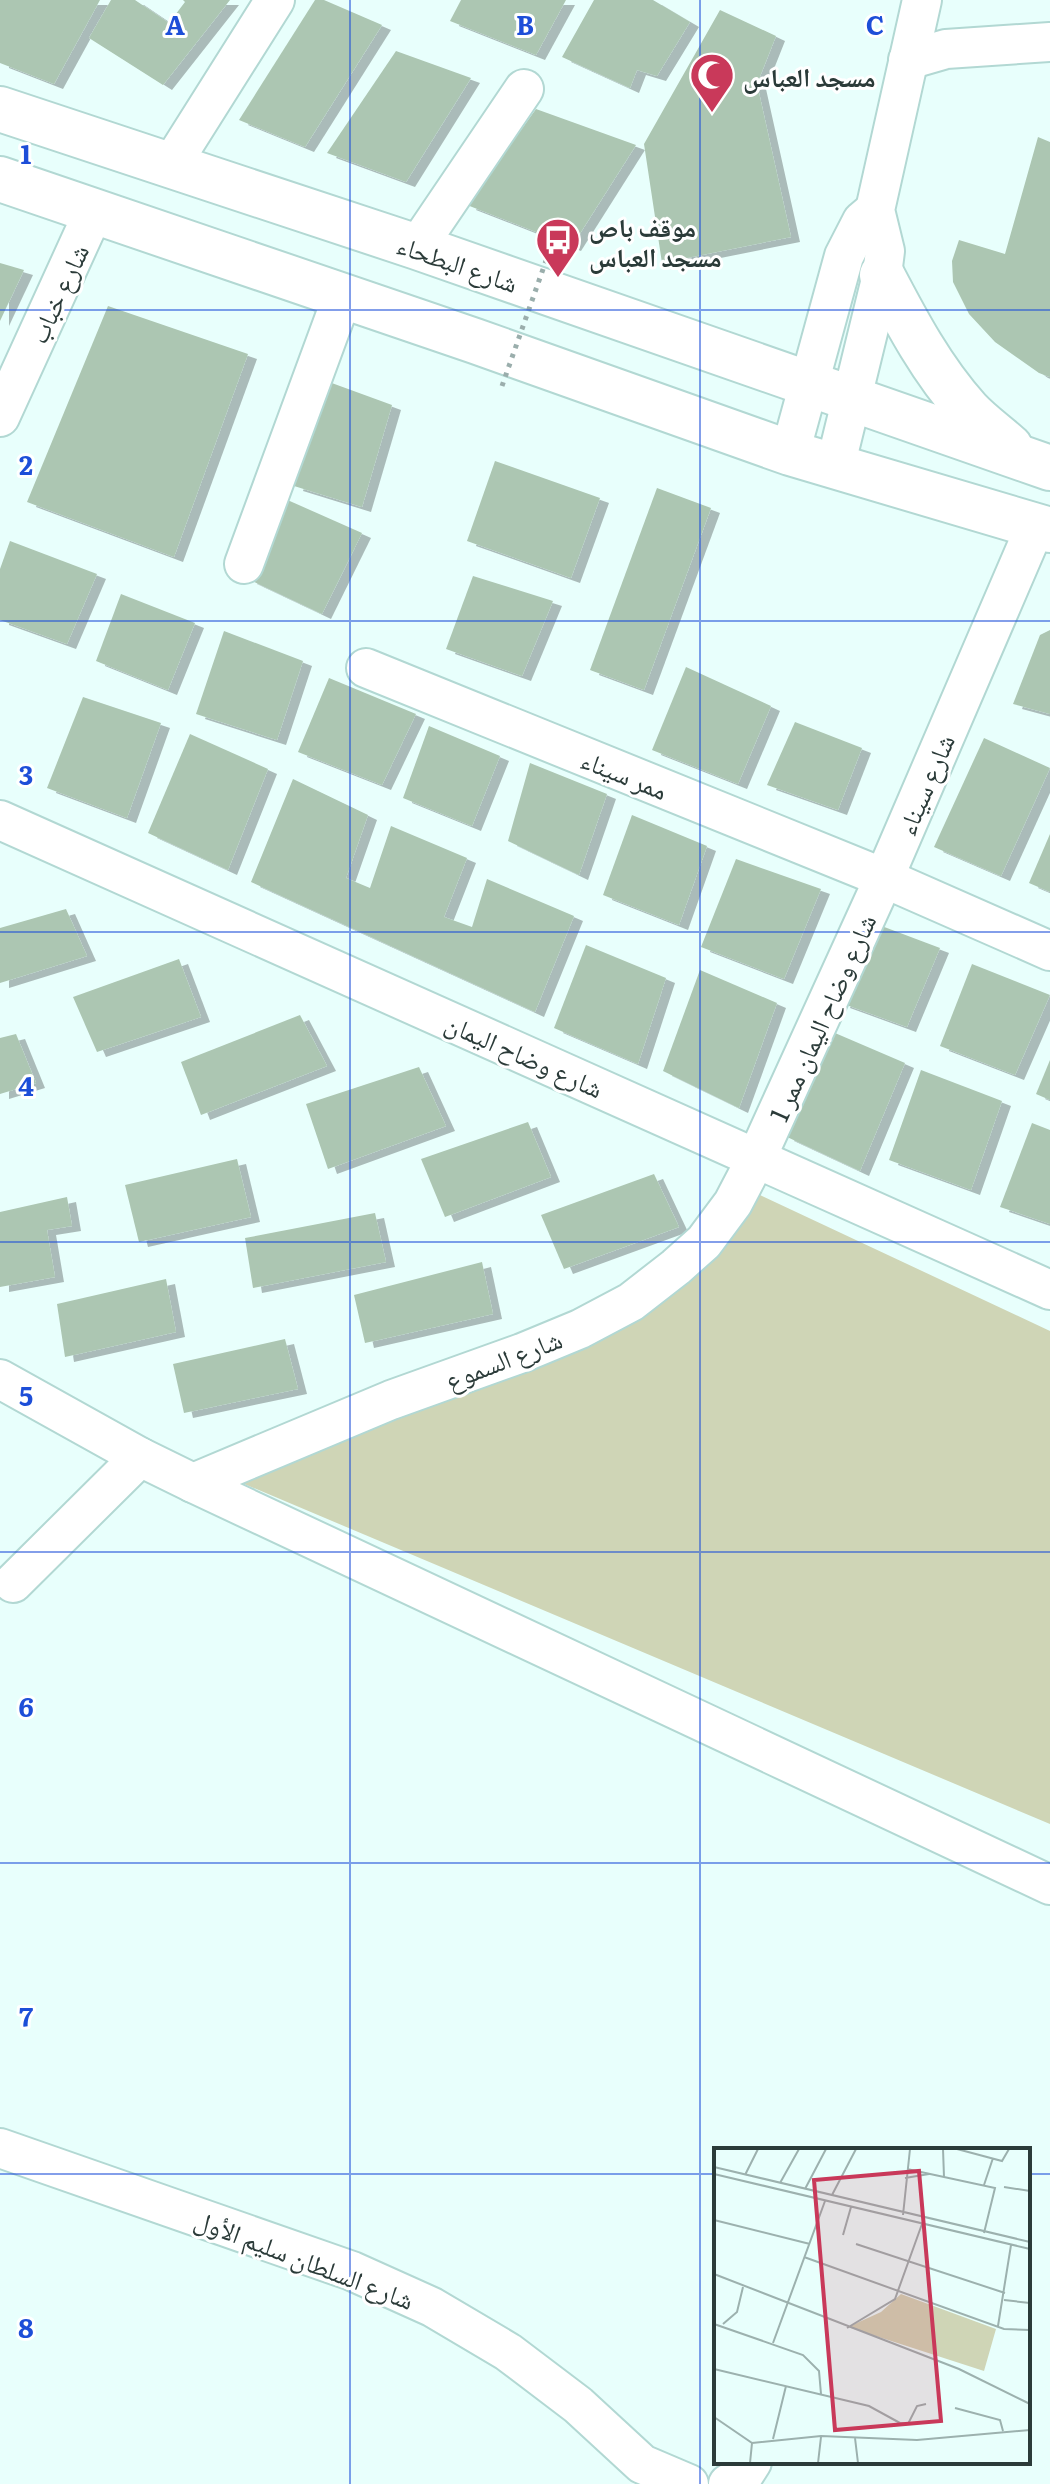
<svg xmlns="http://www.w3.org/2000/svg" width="1050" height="2484" viewBox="0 0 1050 2484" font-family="Literata,'Noto Naskh Arabic',serif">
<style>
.green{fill:#cfd5b6}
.building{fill:#acc6b2;filter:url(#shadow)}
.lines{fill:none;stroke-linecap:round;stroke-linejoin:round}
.street-casing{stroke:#b2d8d3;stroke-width:42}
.secondary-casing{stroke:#b2d8d3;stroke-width:48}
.street{stroke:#fff;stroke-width:38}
.secondary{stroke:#fff;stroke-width:44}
.path-bridge{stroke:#9aaeac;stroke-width:5;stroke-dasharray:4 6;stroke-linecap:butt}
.grid{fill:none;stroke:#1d4ed8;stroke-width:2;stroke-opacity:0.55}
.labels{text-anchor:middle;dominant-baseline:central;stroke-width:6;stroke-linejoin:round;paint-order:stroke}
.poi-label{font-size:26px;font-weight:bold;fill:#2b3b39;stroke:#fff;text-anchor:start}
.street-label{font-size:26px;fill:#2b3b39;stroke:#fff}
.inset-road{fill:none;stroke:#9cb1ae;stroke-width:2}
.view{fill:#c9395a;fill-opacity:0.15;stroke:#c9395a;stroke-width:4}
.inset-edge{fill:none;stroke:#2b3b39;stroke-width:4}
.grid-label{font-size:26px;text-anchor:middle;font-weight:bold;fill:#1d4ed8;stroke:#fff;stroke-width:6;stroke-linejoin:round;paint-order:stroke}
</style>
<defs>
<filter id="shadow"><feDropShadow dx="9" dy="5" stdDeviation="0" flood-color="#0004"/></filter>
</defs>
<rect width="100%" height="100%" fill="#e8fffc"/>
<path class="green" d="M 760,1195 L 1050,1331 L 1050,1824 L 216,1472 L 553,1358 Z"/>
<g class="building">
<path d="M 0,0 L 100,0 L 54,84 L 0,63 Z"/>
<path d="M 111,0 L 135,0 L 169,23 L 185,2 L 183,0 L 230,0 L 163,85 L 89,38 Z"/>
<path d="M 315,0 L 324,0 L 382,25 L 305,147 L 239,120 Z"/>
<path d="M 461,0 L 566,0 L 536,55 L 450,21 Z"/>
<path d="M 594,0 L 653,0 L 690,22 L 657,76 L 637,70 L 630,88 L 562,57 Z"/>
<path d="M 720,10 L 776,36 L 757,84 L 791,237 L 662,263 L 644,144 Z"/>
<path d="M 396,51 L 471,78 L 406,182 L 327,153 Z"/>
<path d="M 536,109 L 636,145 L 572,246 L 467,205 Z"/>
<path d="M 1038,137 L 1050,142 L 1050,377 L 1039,373 L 995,342 L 969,314 L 953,282 L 952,261 L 959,240 L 1005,254 Z"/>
<path d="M 0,263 L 24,270 L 0,321 Z"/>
<path d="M 108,306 L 248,354 L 174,557 L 27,502 Z"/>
<path d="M 329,382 L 392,405 L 362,507 L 294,486 Z"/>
<path d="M 495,461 L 600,498 L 571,578 L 467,541 Z"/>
<path d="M 657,488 L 711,508 L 644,690 L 590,670 Z"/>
<path d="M 283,498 L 362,533 L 322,614 L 248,579 Z"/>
<path d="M 10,541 L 97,574 L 67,644 L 0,620 L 0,569 Z"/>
<path d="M 473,576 L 553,601 L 522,676 L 446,649 Z"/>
<path d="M 121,594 L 195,623 L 168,690 L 96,661 Z"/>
<path d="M 1050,630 L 1050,714 L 1013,704 L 1040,635 Z"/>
<path d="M 224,631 L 303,661 L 277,740 L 196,714 Z"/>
<path d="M 686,667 L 771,706 L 738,784 L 652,750 Z"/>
<path d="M 329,678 L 416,714 L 382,785 L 298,752 Z"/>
<path d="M 83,697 L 161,723 L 127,818 L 47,788 Z"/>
<path d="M 795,722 L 862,748 L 838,810 L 767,785 Z"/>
<path d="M 429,726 L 500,756 L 472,826 L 403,798 Z"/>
<path d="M 190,734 L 268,769 L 228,870 L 148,833 Z"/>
<path d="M 984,738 L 1050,768 L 1001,876 L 934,847 Z"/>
<path d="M 530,763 L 607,794 L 579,875 L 508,841 Z"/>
<path d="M 293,779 L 368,815 L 346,878 L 370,888 L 391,826 L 467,858 L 444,917 L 472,927 L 487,879 L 574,916 L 535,1012 L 251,882 Z"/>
<path d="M 632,815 L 707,846 L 679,925 L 603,895 Z"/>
<path d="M 1050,834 L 1050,892 L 1029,883 Z"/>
<path d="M 736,859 L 821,889 L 784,979 L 701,947 Z"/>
<path d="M 66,909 L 87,956 L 0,983 L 0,928 Z"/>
<path d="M 871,922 L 940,948 L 907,1027 L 841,1003 Z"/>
<path d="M 586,945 L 666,978 L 638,1064 L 554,1028 Z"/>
<path d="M 179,959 L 201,1017 L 97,1052 L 73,997 Z"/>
<path d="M 972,964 L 1050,995 L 1015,1075 L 940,1046 Z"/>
<path d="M 700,970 L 777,1003 L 739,1108 L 663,1071 Z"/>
<path d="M 300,1015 L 327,1066 L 201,1115 L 181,1062 Z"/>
<path d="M 828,1030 L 905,1063 L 860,1171 L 785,1136 Z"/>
<path d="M 16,1034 L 36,1083 L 0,1094 L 0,1038 Z"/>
<path d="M 1050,1060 L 1050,1100 L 1036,1094 Z"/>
<path d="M 419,1067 L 446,1126 L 328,1169 L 306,1104 Z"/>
<path d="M 921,1070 L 1002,1101 L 971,1190 L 889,1160 Z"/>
<path d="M 528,1122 L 551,1177 L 445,1217 L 421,1159 Z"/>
<path d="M 1032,1123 L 1050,1130 L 1050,1224 L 1000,1207 Z"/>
<path d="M 237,1159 L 251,1217 L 139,1242 L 125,1185 Z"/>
<path d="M 654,1174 L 679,1227 L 564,1269 L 541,1215 Z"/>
<path d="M 67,1197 L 72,1226 L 47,1230 L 55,1277 L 0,1287 L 0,1212 Z"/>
<path d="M 375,1213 L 386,1262 L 253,1288 L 245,1238 Z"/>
<path d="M 482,1262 L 493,1314 L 365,1343 L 354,1295 Z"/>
<path d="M 166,1279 L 176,1332 L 65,1357 L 57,1304 Z"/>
<path d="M 285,1339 L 298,1389 L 184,1413 L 173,1364 Z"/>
</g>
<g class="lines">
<g class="street-casing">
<g id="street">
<path d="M 908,60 L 946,49 L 1050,42"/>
<path d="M 171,165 L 275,0"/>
<path d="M 417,247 L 524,89"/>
<path d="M 0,417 L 94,211"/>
<path d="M 790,453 L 844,256 L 862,221 L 875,210"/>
<path d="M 835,467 L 882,275 L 885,251 L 875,210 L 922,0"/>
<path d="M 244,564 L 343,295"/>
<path d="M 366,668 L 884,878 L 1050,951"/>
<path d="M 0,820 L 1050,1290"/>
<path d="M 0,1379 L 140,1457 L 193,1483 L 1050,1885"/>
<path d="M 193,1483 L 391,1400 L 522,1353 L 580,1329 L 631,1302 L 676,1267 L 704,1242 L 733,1203 L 757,1157 L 884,878 L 1036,525"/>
<path d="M 13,1583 L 140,1457"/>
<path d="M 0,2148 L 352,2271 L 432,2307 L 508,2352 L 578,2405 L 642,2464 L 689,2484"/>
<path d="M 728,2484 L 745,2473 L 752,2462"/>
</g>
</g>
<g class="secondary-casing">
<g id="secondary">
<path d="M 0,109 L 417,247 L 1050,468"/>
<path d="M 0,179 L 475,341 L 790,453 L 1050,530"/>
<path d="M 882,275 C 907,323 932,370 968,410 C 981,424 997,435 1010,447"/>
</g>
</g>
<use href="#street" class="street"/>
<use href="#secondary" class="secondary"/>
<path class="path-bridge" d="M 502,386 L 548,255"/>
</g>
<path class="grid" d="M 350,0 L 350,2484M 700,0 L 700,2484M 0,310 L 1050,310M 0,621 L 1050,621M 0,932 L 1050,932M 0,1242 L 1050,1242M 0,1552 L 1050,1552M 0,1863 L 1050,1863M 0,2174 L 716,2174M 1028,2174 L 1050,2174"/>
<defs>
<g id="mosque-pin" transform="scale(2.3)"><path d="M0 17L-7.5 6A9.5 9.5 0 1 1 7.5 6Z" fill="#c9395a" stroke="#fff"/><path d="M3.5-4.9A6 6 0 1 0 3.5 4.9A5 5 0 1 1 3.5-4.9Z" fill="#fff"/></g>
<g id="bus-pin" transform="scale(2.3)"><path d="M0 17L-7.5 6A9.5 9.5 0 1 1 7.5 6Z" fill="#c9395a" stroke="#fff"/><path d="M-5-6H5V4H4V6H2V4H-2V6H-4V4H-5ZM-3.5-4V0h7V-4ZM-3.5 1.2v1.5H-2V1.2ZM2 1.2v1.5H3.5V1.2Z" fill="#fff"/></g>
</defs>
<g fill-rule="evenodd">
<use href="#mosque-pin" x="712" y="75"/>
<use href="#bus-pin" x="558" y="240"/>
</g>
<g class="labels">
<g class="poi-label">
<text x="743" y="75">مسجد العباس</text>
<text x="589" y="225">موقف باص<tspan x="589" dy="30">مسجد العباس</tspan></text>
</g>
<g class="street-label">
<text transform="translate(458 262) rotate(19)">شارع البطحاء</text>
<text transform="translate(57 293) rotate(-65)">شارع خباب</text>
<text transform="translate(625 773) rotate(22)">ممر سيناء</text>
<text transform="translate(924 784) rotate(-67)">شارع سيناء</text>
<text transform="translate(821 1017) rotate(-66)">شارع وضاح اليمان ممر 1</text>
<text transform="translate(525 1054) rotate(24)">شارع وضاح اليمان</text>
<text transform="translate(503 1358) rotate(-21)">شارع السموع</text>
<text transform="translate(305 2258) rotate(21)">شارع السلطان سليم الأول</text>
</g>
</g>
<g transform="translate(714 2148)">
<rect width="316" height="316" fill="#e8fffc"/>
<path d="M 187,146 L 282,181 L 270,223 L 134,179 L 167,164 Z" fill="#cfd5b6"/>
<path class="inset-road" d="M 229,1 L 230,29M 243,1 L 288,13 L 295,1M 0,19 L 316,94M 193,21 L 281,40 L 270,85M 0,26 L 316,101M 31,27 L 44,1M 191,30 L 215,26M 66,35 L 85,1M 270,37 L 279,10M 290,39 L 316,43M 91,41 L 112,1M 118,47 L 142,1M 189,67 L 196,1M 0,72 L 96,96M 129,87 L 137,59M 142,96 L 291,145M 90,109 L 290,181 L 316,182M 0,126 L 245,221 L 316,256M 290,152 L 316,155M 0,176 L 89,207 L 105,223 L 107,246M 9,176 L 23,164 L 29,139M 284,178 L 297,97M 133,180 L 181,151 L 208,76M 59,195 L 111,53M 0,221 L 155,258 L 186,275M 241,260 L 286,272 L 289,283M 0,269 L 38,295 L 36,315M 186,275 L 194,276 L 203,258 L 212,256M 141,290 L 144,315M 59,291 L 72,238M 38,295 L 107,288 L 203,292 L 316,282M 104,315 L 107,289"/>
<path class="view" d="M 205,23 L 227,273 L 121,282 L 100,32 Z"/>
<rect width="316" height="316" class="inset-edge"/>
</g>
<g class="grid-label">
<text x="175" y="35">A</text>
<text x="525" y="35">B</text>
<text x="875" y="35">C</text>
<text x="26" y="164">1</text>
<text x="26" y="475">2</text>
<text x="26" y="785">3</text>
<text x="26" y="1096">4</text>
<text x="26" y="1406">5</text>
<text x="26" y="1717">6</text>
<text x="26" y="2027">7</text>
<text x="26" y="2338">8</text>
</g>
</svg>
